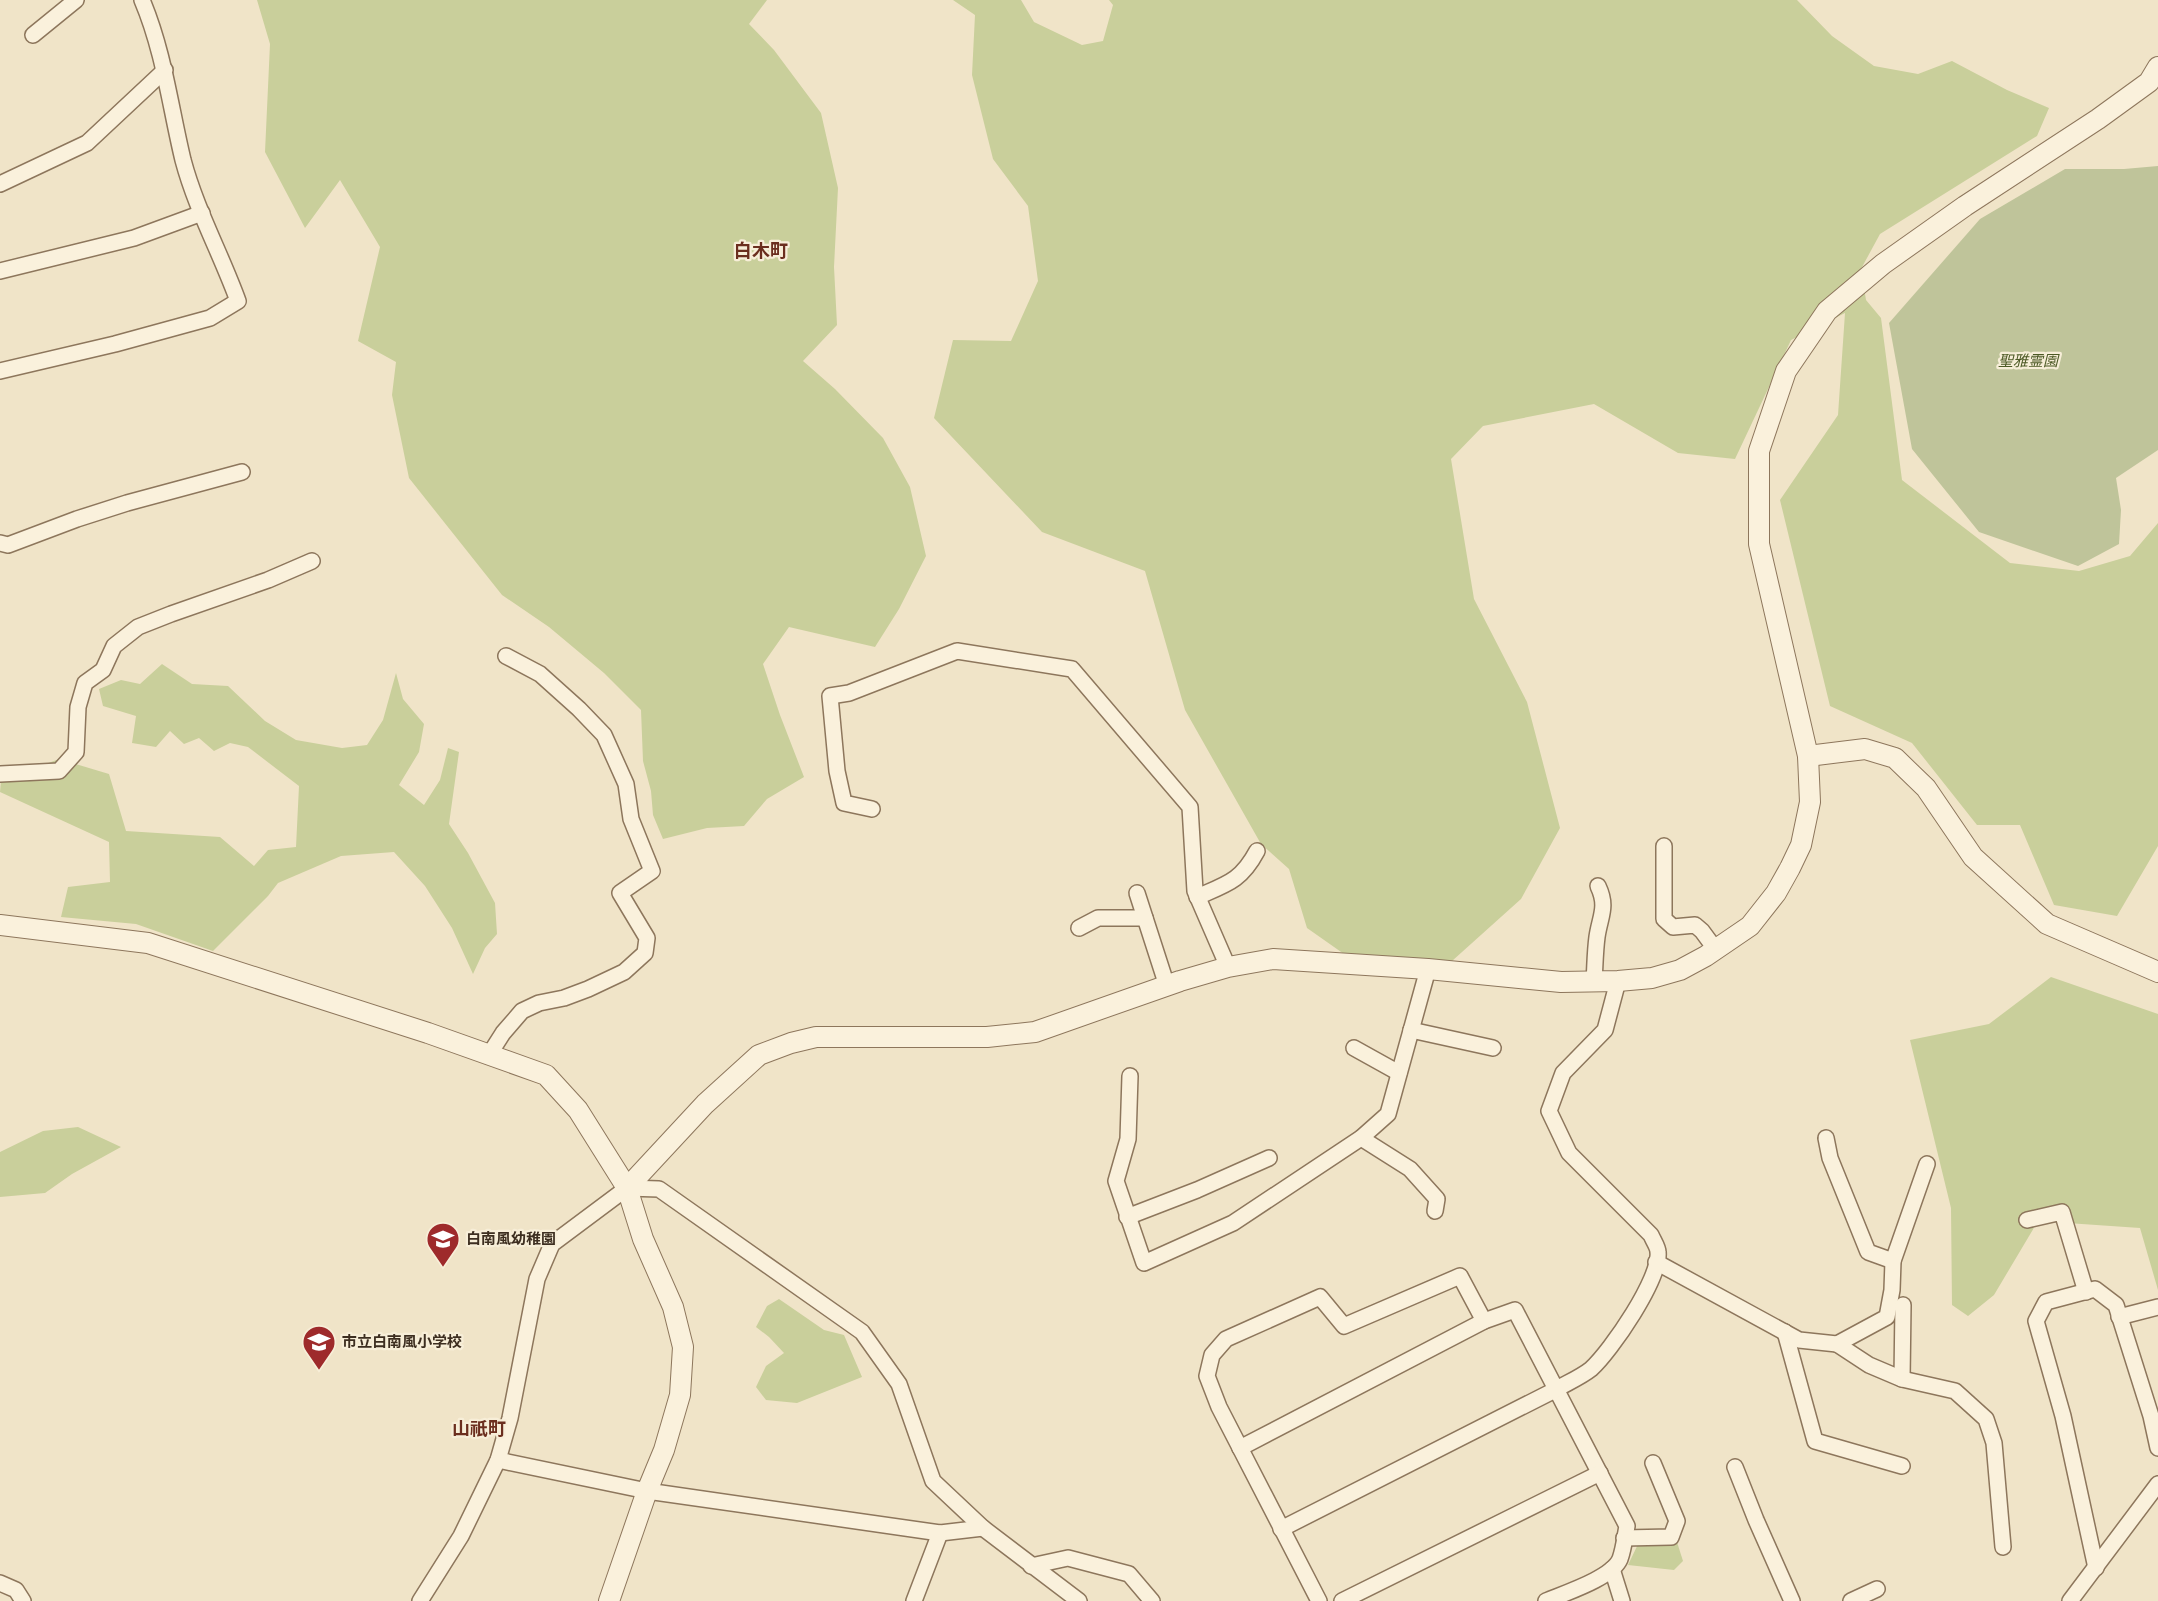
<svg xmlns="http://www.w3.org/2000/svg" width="2158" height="1601" viewBox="0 0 2158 1601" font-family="'Crimson Pro','Noto Sans JP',serif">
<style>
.green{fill:#c9cf9b}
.cemetery{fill:#bfc49a}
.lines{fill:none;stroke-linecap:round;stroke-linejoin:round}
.minor-casing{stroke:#8d765c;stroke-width:18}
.tertiary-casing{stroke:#8d765c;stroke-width:22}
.minor{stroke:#faf1dc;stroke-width:15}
.tertiary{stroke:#faf1dc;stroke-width:20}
.labels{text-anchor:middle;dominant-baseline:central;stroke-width:4.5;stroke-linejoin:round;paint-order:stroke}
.park-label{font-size:15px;font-style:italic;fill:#4d5a26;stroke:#f7eed8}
.poi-label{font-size:15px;font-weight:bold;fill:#3d2e20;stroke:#f7eed8;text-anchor:start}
.quarter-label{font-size:18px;font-weight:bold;fill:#6b2e1e;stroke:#f7eed8}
</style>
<rect width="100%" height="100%" fill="#f0e4c8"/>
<g class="green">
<path d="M 257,0 L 767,0 L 749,24 L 774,50 L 821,113 L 838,188 L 834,267 L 837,325 L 803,361 L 835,389 L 883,438 L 910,487 L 926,556 L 899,609 L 875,647 L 789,627 L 763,664 L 780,715 L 804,777 L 767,799 L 744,826 L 707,828 L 663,839 L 653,815 L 651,791 L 643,761 L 641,710 L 604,673 L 549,627 L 502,595 L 409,478 L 392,395 L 396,362 L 358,341 L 380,247 L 340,180 L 305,228 L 265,152 L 270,44 Z"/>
<path d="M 953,0 L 1021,0 L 1034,22 L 1082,45 L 1103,41 L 1113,5 L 1109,0 L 1797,0 L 1832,36 L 1874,66 L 1918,74 L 1952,61 L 2007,90 L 2049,108 L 2037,136 L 1880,234 L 1861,269 L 1866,300 L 1881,318 L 1902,480 L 2010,563 L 2079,571 L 2130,556 L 2158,523 L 2158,846 L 2117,916 L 2054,905 L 2020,825 L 1977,825 L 1912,743 L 1830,706 L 1780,500 L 1838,415 L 1845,313 L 1791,340 L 1735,459 L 1678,453 L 1594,404 L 1483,426 L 1451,459 L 1474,599 L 1527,702 L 1560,828 L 1521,899 L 1452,961 L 1344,954 L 1307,928 L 1289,869 L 1261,844 L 1185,710 L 1145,571 L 1042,532 L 934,418 L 953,340 L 1011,341 L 1038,281 L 1028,206 L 993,159 L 972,75 L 975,15 Z"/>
<path d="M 162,664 L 192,684 L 228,686 L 265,721 L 296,740 L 342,748 L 367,745 L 383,720 L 396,673 L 403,699 L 424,724 L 419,752 L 399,785 L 424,805 L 440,780 L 448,748 L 459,752 L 449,824 L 468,853 L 495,903 L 497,934 L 485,948 L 473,974 L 452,928 L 425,886 L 394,852 L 341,856 L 278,883 L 268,896 L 213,951 L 136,924 L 61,917 L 68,887 L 110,882 L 109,842 L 0,792 L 1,781 L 59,759 L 109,774 L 126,831 L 220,837 L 254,866 L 268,850 L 296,847 L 299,786 L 248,747 L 230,743 L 214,751 L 199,738 L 184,744 L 170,731 L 156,747 L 132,743 L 136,716 L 103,706 L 99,689 L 121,680 L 140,684 Z"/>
<path d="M 2051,977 L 2158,1014 L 2158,1290 L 2140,1228 L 2038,1221 L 1994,1295 L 1968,1316 L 1952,1305 L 1951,1208 L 1910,1040 L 1989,1024 Z"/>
<path d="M 78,1127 L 121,1147 L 72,1174 L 45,1193 L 0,1197 L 0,1152 L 43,1131 Z"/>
<path d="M 779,1299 L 824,1330 L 844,1335 L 862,1377 L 797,1403 L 766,1400 L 756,1387 L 766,1366 L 784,1353 L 769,1337 L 756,1327 L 767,1306 Z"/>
<path d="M 1676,1539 L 1683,1561 L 1674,1570 L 1628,1565 L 1640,1540 Z"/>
</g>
<path class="cemetery" d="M 2158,166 L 2158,450 L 2116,478 L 2121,510 L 2119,544 L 2078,566 L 1979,532 L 1912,449 L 1889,323 L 1980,219 L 2065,169 L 2124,169 Z"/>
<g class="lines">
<g class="minor-casing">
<g id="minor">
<path d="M 33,35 L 76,0"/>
<path d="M 0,184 L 87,143 L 165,70"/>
<path d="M 0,271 L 134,238 L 202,213"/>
<path d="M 0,371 L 115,344 L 210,318 L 238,301 C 221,254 196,209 183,160 C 170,106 164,52 142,0"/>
<path d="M 0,543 L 8,545 L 77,519 L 127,503 L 242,472"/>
<path d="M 0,774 L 59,771 L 76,752 L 78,707 L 85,683 L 103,670 L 114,646 L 138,627 L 171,614 L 268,580 L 312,561"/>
<path d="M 872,809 L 844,803 L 837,771 L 830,696 L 849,693 L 957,651 L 1072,669 L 1190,807 L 1195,891 L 1228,967"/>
<path d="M 1664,846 L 1664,919 L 1673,927 L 1695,925 L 1702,931 L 1716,950"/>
<path d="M 1137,893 L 1167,986"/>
<path d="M 1197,897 C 1227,884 1241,881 1257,851"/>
<path d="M 1079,928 L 1098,918 L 1145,918"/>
<path d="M 1594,981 C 1595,967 1595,952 1597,937 C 1600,916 1608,907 1598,886"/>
<path d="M 1411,1030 L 1493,1048"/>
<path d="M 1354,1048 L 1399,1073"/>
<path d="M 489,1055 L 503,1033 L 522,1011 L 539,1003 L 564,998 L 588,989 L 624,972 L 645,953 L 647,938 L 620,893 L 652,871 L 631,819 L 626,784 L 604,735 L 579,709 L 540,674 L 506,656"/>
<path d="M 1130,1076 L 1128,1139 L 1116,1181 L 1144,1263 L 1233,1223 L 1361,1138 L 1388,1114 L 1428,969"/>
<path d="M 1361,1138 L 1410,1169 L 1437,1199 L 1435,1211"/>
<path d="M 1826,1138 L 1830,1158 L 1868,1252 L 1893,1261"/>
<path d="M 1127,1217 L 1197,1190 L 1269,1158"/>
<path d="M 2027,1220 L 2062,1212 L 2086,1292"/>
<path d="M 1656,1262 L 1799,1340 L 1837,1344 L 1887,1317 L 1892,1290 L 1893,1261 L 1927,1164"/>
<path d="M 2119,1317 L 2158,1307"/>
<path d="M 1785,1332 L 1815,1441 L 1902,1466"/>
<path d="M 1837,1344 L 1869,1365 L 1902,1379 L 1955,1391 L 1986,1419 L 1994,1443 L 2003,1547"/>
<path d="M 1902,1379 L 1903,1305"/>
<path d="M 1240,1448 L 1484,1321 L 1515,1310 L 1627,1526 C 1625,1536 1624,1548 1620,1559 C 1612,1578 1565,1593 1546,1601"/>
<path d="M 498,1460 L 647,1491 L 940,1533 L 983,1528"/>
<path d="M 1735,1467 L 1756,1520 L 1792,1601"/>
<path d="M 1281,1529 L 1555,1390 C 1567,1383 1581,1377 1591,1369 C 1611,1351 1661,1278 1658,1252 C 1658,1247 1653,1240 1651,1235 L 1569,1153 L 1549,1111 L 1563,1073 L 1605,1030 L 1618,981"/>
<path d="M 1624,1538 L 1671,1537 L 1677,1521 L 1653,1463"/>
<path d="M 1031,1566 L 1068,1558 L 1129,1574 L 1152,1601"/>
<path d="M 2096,1568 L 2063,1416 L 2036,1321 L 2046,1302 L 2095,1289 L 2116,1305 L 2151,1416 L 2158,1448"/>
<path d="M 1612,1569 L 1622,1601"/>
<path d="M 0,1583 L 16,1590 L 23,1601"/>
<path d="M 420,1601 L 461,1536 L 498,1460 L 510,1418 L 537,1279 L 552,1244 L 627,1188 L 659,1189 L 862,1332 L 899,1384 L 933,1481 L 983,1528 L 1079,1601"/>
<path d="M 914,1601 L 940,1533"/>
<path d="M 1319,1601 L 1219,1407 L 1207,1376 L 1212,1355 L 1226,1339 L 1320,1297 L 1344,1326 L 1460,1276 L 1484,1321"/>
<path d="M 1342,1601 L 1600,1473"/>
<path d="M 1851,1601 L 1877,1589"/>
<path d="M 2070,1601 L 2158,1484"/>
</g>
</g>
<g class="tertiary-casing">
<g id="tertiary">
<path d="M 1808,756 L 1865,749 L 1895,758 L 1926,788 L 1973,857 L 2047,924 L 2158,972"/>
<path d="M 0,925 L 148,943 L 428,1033 L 546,1075 L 578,1110 L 627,1188 L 643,1239 L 673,1307 L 683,1347 L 680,1395 L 664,1450 L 647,1491 L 609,1601"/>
<path d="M 627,1188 L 705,1104 L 759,1055 L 791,1043 L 816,1037 L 987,1037 L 1035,1032 L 1180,981 L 1228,967 L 1273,959 L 1428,969 L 1561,982 L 1618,981 L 1652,978 L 1680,970 L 1706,956 L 1750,926 L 1776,893 L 1790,868 L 1801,845 L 1810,802 L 1808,756 L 1759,544 L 1759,451 L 1786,371 L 1827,311 L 1883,264 L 1965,206 L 2098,119 L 2149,82 L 2158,67"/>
</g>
</g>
<use href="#minor" class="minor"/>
<use href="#tertiary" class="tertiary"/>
</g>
<defs>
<g id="school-pin" transform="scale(1.725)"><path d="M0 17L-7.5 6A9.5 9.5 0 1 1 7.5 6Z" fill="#9e2a2b" stroke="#f7eed8"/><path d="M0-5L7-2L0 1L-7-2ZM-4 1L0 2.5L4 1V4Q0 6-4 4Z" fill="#fff"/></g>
</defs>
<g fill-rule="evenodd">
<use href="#school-pin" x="443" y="1239"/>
<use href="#school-pin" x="319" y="1342"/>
</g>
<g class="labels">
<g class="park-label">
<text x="2028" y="361">聖雅霊園</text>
</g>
<g class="poi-label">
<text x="466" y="1239">白南風幼稚園</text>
<text x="342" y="1342">市立白南風小学校</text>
</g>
<g class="quarter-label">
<text x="761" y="251">白木町</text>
<text x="479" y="1429">山祇町</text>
</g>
</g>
</svg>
